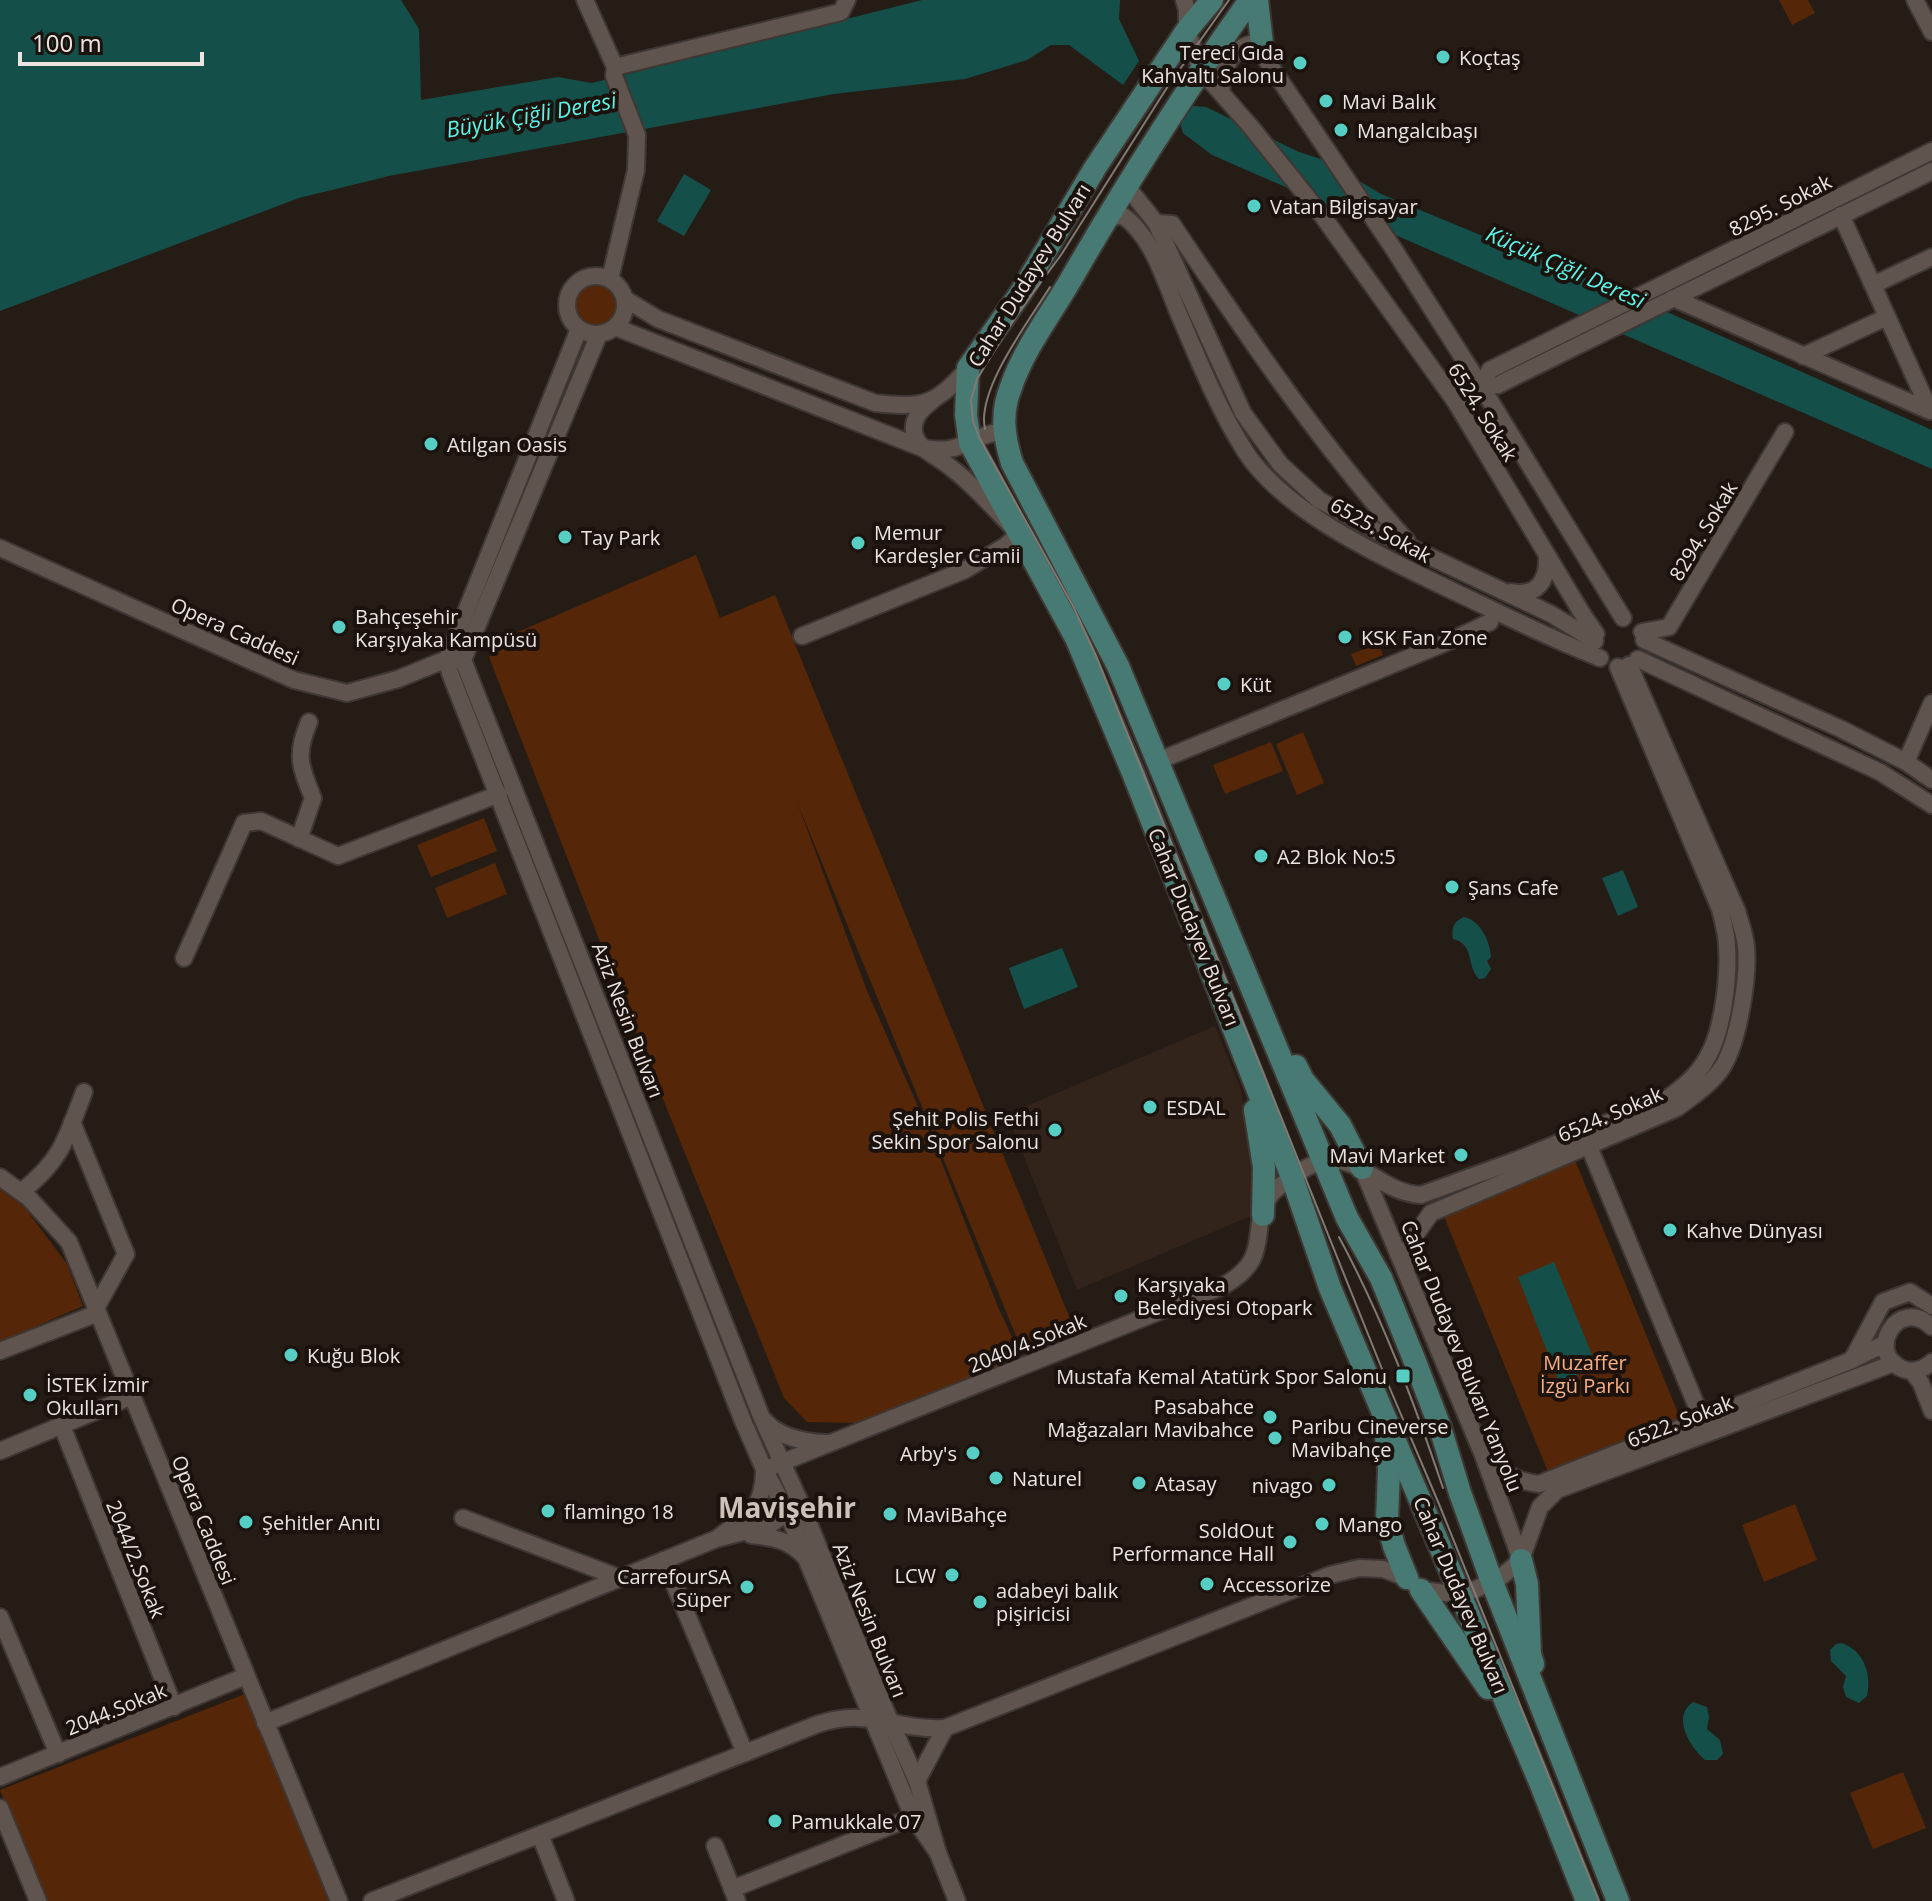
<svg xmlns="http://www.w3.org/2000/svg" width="1932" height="1901" viewBox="0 0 1932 1901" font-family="'Open Sans',sans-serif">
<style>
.built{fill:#32231b}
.green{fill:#552708}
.water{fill:#154f4a}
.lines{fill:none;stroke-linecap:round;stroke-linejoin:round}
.minor-casing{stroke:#3f3734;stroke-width:20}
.major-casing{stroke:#3f3734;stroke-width:26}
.minor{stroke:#60554e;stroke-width:16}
.major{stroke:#477a72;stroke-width:22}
.tram{stroke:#817974;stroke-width:2}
.poi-dot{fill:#56cec3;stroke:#1c120d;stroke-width:3}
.labels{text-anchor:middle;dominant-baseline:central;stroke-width:8;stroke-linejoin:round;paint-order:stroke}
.poi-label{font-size:20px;fill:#ebe4e1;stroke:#1c120d;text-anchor:start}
.street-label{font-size:20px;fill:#ebe4e1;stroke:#1c120d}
.park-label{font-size:20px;fill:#f7ae84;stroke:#1c120d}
.water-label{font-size:22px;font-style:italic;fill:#5cf4e7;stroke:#1c120d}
.district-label{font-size:28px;font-weight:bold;fill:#cec1b9;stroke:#1c120d}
</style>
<rect width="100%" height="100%" fill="#251c16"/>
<path class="built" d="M 1215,1026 L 1241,1089 L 1254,1169 L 1251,1216 L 1077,1290 L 1007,1114 Z"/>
<g class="green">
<path d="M 1779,0 L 1808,0 L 1815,13 L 1792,25 Z"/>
<circle cx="597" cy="305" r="21"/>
<path d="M 696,555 L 720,618 L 775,595 L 1075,1331 L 1023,1353 L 797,802 L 867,991 L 935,1145 L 998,1307 L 1012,1337 L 1011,1361 L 859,1423 L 807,1422 L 784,1398 L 618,988 L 489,657 L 497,641 Z"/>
<path d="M 1379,644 L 1383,655 L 1356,666 L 1351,654 Z"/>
<path d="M 1303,732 L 1324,783 L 1297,795 L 1276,744 Z"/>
<path d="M 1271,742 L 1283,771 L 1225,794 L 1213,765 Z"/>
<path d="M 484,818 L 497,851 L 431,877 L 417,845 Z"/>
<path d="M 495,863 L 507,894 L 447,918 L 435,888 Z"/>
<path d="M 1575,1160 L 1680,1418 L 1548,1472 L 1443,1214 Z"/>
<path d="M 0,1189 L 25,1208 L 67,1264 L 83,1306 L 0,1342 Z"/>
<path d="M 1795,1504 L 1817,1560 L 1764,1582 L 1742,1525 Z"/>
<path d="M 245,1694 L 329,1901 L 45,1901 L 0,1790 Z"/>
<path d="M 1903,1772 L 1926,1828 L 1873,1849 L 1850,1793 Z"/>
</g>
<g class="water">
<path d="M 0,0 L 401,0 L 419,29 L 421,100 L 558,77 L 592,83 L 922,0 L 1120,0 L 1119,19 L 1139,61 L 1123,85 L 1069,45 L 1051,45 L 1027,60 L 965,79 L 834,94 L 389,176 L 299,198 L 0,311 Z"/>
<path d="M 1193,106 L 1206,107 L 1299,152 L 1324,160 L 1381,194 L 1665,311 L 1932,430 L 1932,469 L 1212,155 L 1183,133 L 1180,123 Z"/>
<path d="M 684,174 L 711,190 L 684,236 L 657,221 Z"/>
<path d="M 1623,870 L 1638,907 L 1618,916 L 1602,878 Z"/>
<path d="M 1464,917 C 1480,920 1490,941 1491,957 L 1487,961 L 1491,969 L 1485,978 L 1479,979 C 1466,966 1475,944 1453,939 C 1451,928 1454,921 1464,917 Z"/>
<path d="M 1062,948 L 1078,987 L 1024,1009 L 1009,968 Z"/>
<path d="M 1554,1262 L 1597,1367 L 1559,1382 L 1518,1277 Z"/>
<path d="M 1842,1643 C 1864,1651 1872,1674 1867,1696 L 1859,1703 L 1846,1697 L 1843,1687 L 1846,1676 L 1831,1661 L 1830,1650 L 1836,1644 Z"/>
<path d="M 1693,1702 L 1707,1707 L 1709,1717 L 1707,1729 L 1720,1740 L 1723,1754 L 1717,1760 L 1705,1760 C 1690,1747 1671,1717 1693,1702 Z"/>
</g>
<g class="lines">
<g class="minor-casing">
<g id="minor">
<path d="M 585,0 L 615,67 L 614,76 L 637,135 L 636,170 L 610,279"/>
<path d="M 1184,0 L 1187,10 L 1187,30 L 1200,69 L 1251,127 L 1324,218 L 1455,401 L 1583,615 L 1596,634"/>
<path d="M 1915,0 L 1932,32"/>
<path d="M 615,67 L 841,12 L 847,0"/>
<path d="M 1221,92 C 1222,70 1231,47 1255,43 L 1393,248 L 1481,386 L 1623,618"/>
<path d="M 1125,184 L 1156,223 L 1243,413 L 1280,464 L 1319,500 L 1378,532 L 1551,614 L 1595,641"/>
<path d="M 1106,219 L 1122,215 C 1154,237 1166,285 1181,319 C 1200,364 1219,410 1245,451 C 1288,518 1402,566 1472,600 C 1514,620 1556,641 1600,658"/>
<path d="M 1156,223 L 1172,224 C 1245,333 1319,443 1407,541"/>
<circle cx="596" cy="305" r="29"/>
<path d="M 1873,285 L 1932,257"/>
<path d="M 1673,298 L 1930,411 L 1841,215"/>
<path d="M 625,299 L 658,319 L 875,403 C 923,408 935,406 968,368"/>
<path d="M 615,327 L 922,448 C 964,455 966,437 1002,431"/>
<path d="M 599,334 L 463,660 L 761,1416 L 800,1502 L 890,1721 L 917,1781 L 938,1853 L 957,1901"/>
<path d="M 1803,356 L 1887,317"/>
<path d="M 1481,386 L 1490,370 L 1932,151"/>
<path d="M 1455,401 L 1481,386 L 1498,385 L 1932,171"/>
<path d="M 0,548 L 294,680 L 347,693 L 398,679 L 447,659 L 450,673 L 743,1421 L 764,1469 L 787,1512 L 913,1817 L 938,1853"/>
<path d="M 1511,592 C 1537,597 1548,581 1547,556"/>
<path d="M 1642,632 L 1669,627 L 1785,432"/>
<path d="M 802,636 L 965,570 L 1005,546 L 1019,534 C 995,510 971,481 942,461 C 932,454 920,449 915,436 C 910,420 921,409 933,400"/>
<path d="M 1644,640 L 1841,729 L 1906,762 L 1932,780"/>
<path d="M 1638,659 L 1880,772 L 1932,805"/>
<path d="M 457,660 L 447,659 L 579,329"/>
<path d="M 1158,761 L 1452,640 L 1490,622"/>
<path d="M 1906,762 L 1932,703"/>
<path d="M 299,839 L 313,798 C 300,766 295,755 309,722"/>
<path d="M 184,958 L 244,823 L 261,821 L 338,856 L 499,794"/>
<path d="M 72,1122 L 126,1254 L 96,1308"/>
<path d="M 1588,1144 L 1702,1419"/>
<path d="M 1362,1168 L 1483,1455 L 1521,1560"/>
<path d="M 0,1177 L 29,1198 L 69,1242 L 339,1901"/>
<path d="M 21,1192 C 62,1160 66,1139 84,1092"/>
<path d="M 1406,1270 L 1411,1241 L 1431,1213 L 1677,1108 C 1692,1097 1708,1086 1719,1072 C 1738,1048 1749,977 1746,946 C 1745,935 1740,922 1737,911 L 1629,665"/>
<path d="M 1932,1327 C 1898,1294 1864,1354 1903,1369 C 1913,1373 1924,1369 1932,1362"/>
<path d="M 0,1351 L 98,1313"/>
<path d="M 1852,1360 L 1883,1302 L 1910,1292 L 1932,1306"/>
<path d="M 1912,1371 L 1921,1383 L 1932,1411"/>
<path d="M 764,1420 C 779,1438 804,1442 826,1443"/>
<path d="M 62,1426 L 174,1707"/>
<path d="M 0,1451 L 132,1396"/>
<path d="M 1483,1455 C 1501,1471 1514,1481 1539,1484 L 1852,1360 L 1886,1343"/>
<path d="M 773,1466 L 1223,1286 C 1277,1256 1245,1226 1273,1192 C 1277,1188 1283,1184 1287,1181 C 1351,1129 1366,1191 1421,1195 L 1517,1160 L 1668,1098 C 1683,1087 1698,1075 1707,1058 C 1723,1032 1729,977 1727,947 C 1727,934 1723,921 1720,909 L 1618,667"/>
<path d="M 463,1518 L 620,1578"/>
<path d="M 751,1535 C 772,1537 790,1540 805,1557"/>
<path d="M 720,1536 C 749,1515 763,1509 764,1471"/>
<path d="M 664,1560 L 745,1753"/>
<path d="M 0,1617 L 58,1754"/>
<path d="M 265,1723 L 716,1539 L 770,1525 L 795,1506"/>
<path d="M 0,1777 L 246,1676"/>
<path d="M 917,1781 L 945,1728"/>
<path d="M 0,1808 L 38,1901"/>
<path d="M 540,1835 L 566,1901"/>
<path d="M 715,1846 L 737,1901"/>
<path d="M 732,1889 L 913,1817"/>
<path d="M 372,1901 L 818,1724 C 870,1707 896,1731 945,1728 L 1330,1575 L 1359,1568 L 1383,1569 L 1407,1578 L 1421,1590 L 1445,1593 L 1474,1590 L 1501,1577 L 1521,1560 L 1540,1507 L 1557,1490 L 1894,1363"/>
</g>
</g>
<g class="major-casing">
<g id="major">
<path d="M 1212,0 L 1187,30 L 1095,168 L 1020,294 L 968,368 L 966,415 L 970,443 L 1076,638 L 1133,773 L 1292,1177 L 1330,1288 L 1539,1780 L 1587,1901"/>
<path d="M 1250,0 C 1185,91 1126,184 1070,281 C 1050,315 1024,349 1011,387 C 1000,414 1004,437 1012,463 L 1118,666 L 1347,1218 L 1381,1278 L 1414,1359 L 1440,1427 L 1460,1493 L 1492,1582 L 1618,1901"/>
<path d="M 1257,0 L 1263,52"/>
<path d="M 1296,1066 L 1303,1080 L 1340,1125 L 1362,1168"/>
<path d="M 1255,1110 L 1264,1167 L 1263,1215"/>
<path d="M 1386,1435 L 1389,1470 L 1387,1520 L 1394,1546 L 1407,1578"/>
<path d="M 1521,1560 L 1527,1584 L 1530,1654 L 1533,1664"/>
<path d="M 1421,1590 L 1488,1688"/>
</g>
</g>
<use href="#minor" class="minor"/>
<use href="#major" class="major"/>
<g class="tram">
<path d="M 1229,0 L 1168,86 L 1061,255 L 1016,316 L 977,379 L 971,400 L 973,421 L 979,437 L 1073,606 L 1097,658 L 1388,1384 L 1439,1504 L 1599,1901"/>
<path d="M 985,429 C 976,390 1029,321 1050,287"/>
<path d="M 1339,1237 C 1382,1317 1414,1402 1443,1488"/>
</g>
</g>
<g class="poi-dot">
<circle cx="1443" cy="57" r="8"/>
<circle cx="1300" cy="63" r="8"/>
<circle cx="1326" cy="101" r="8"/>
<circle cx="1341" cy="130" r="8"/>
<circle cx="1254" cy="206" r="8"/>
<circle cx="431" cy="444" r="8"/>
<circle cx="565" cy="537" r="8"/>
<circle cx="858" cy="543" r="8"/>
<circle cx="339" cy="627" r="8"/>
<circle cx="1345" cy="637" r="8"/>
<circle cx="1224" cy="684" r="8"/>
<circle cx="1261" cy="856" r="8"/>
<circle cx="1452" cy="887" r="8"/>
<circle cx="1150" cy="1107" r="8"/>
<circle cx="1055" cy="1130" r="8"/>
<circle cx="1461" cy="1155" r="8"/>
<circle cx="1670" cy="1230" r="8"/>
<circle cx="1121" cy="1296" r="8"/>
<circle cx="291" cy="1355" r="8"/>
<rect x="1395" y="1368" width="16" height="16" rx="4"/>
<circle cx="30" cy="1395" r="8"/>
<circle cx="1270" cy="1417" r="8"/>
<circle cx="1275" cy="1438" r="8"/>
<circle cx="973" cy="1453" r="8"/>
<circle cx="996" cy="1478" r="8"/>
<circle cx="1139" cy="1483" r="8"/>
<circle cx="1329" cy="1485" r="8"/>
<circle cx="548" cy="1511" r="8"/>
<circle cx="890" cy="1514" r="8"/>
<circle cx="246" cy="1522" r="8"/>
<circle cx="1322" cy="1524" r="8"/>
<circle cx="1290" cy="1542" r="8"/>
<circle cx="952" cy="1575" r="8"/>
<circle cx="1207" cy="1584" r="8"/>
<circle cx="747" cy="1587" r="8"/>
<circle cx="980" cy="1602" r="8"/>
<circle cx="775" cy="1821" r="8"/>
</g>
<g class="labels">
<g class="poi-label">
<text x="1284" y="52" text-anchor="end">Tereci Gıda<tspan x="1284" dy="23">Kahvaltı Salonu</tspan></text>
<text x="1459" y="57">Koçtaş</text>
<text x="1342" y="101">Mavi Balık</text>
<text x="1357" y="130">Mangalcıbaşı</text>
<text x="1270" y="206">Vatan Bilgisayar</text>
<text x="447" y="444">Atılgan Oasis</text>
<text x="874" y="532">Memur<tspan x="874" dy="23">Kardeşler Camii</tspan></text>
<text x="581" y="537">Tay Park</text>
<text x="355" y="616">Bahçeşehir<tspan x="355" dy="23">Karşıyaka Kampüsü</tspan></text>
<text x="1361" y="637">KSK Fan Zone</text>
<text x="1240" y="684">Küt</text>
<text x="1277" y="856">A2 Blok No:5</text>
<text x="1468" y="887">Şans Cafe</text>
<text x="1166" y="1107">ESDAL</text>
<text x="1039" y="1118" text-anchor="end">Şehit Polis Fethi<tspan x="1039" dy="23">Sekin Spor Salonu</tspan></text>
<text x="1445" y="1155" text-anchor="end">Mavi Market</text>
<text x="1686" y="1230">Kahve Dünyası</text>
<text x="1137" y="1284">Karşıyaka<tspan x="1137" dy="23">Belediyesi Otopark</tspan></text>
<text x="307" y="1355">Kuğu Blok</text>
<text x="1387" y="1376" text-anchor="end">Mustafa Kemal Atatürk Spor Salonu</text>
<text x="46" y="1384">İSTEK İzmir<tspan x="46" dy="23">Okulları</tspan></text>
<text x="1254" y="1406" text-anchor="end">Pasabahce<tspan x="1254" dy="23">Mağazaları Mavibahce</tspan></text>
<text x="1291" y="1426">Paribu Cineverse<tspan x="1291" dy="23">Mavibahçe</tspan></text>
<text x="957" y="1453" text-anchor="end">Arby's</text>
<text x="1012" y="1478">Naturel</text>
<text x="1155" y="1483">Atasay</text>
<text x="1313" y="1485" text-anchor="end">nivago</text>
<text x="564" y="1511">flamingo 18</text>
<text x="906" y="1514">MaviBahçe</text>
<text x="262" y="1522">Şehitler Anıtı</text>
<text x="1338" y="1524">Mango</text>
<text x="1274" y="1530" text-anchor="end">SoldOut<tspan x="1274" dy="23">Performance Hall</tspan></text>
<text x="936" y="1575" text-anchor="end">LCW</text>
<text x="731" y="1576" text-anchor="end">CarrefourSA<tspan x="731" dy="23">Süper</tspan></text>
<text x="1223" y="1584">Accessorize</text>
<text x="996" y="1590">adabeyi balık<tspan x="996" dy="23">pişiricisi</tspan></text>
<text x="791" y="1821">Pamukkale 07</text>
</g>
<g class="street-label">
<text transform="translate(1780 205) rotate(-27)">8295. Sokak</text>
<text transform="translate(1029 275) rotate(-58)">Cahar Dudayev Bulvarı</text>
<text transform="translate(1483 412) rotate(58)">6524. Sokak</text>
<text transform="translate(1381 530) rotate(29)">6525. Sokak</text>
<text transform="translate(1703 531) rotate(-59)">8294. Sokak</text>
<text transform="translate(235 631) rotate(24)">Opera Caddesi</text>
<text transform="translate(1194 927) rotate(68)">Cahar Dudayev Bulvarı</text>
<text transform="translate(628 1020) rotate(69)">Aziz Nesin Bulvarı</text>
<text transform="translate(1610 1114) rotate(-23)">6524. Sokak</text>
<text transform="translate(1027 1343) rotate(-22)">2040/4.Sokak</text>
<text transform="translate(1462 1356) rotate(68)">Cahar Dudayev Bulvarı Yanyolu</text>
<text transform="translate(1680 1421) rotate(-21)">6522. Sokak</text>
<text transform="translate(204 1520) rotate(68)">Opera Caddesi</text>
<text transform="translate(136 1559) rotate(68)">2044/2.Sokak</text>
<text transform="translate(1461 1595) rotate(67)">Cahar Dudayev Bulvarı</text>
<text transform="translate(870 1620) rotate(68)">Aziz Nesin Bulvarı</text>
<text transform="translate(116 1709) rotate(-22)">2044.Sokak</text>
</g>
<g class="park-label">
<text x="1585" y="1362">Muzaffer<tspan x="1585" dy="23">İzgü Parkı</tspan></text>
</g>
<g class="water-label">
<text transform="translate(531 114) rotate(-10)">Büyük Çiğli Deresi</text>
<text transform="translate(1566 266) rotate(24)">Küçük Çiğli Deresi</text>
</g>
<g class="district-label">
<text x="787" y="1507">Mavişehir</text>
</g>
</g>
<path d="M20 52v12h182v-12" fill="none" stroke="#ebe4e1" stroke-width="4"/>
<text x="32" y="52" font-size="24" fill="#ebe4e1" stroke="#1c120d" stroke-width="6" paint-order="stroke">100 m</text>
</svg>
